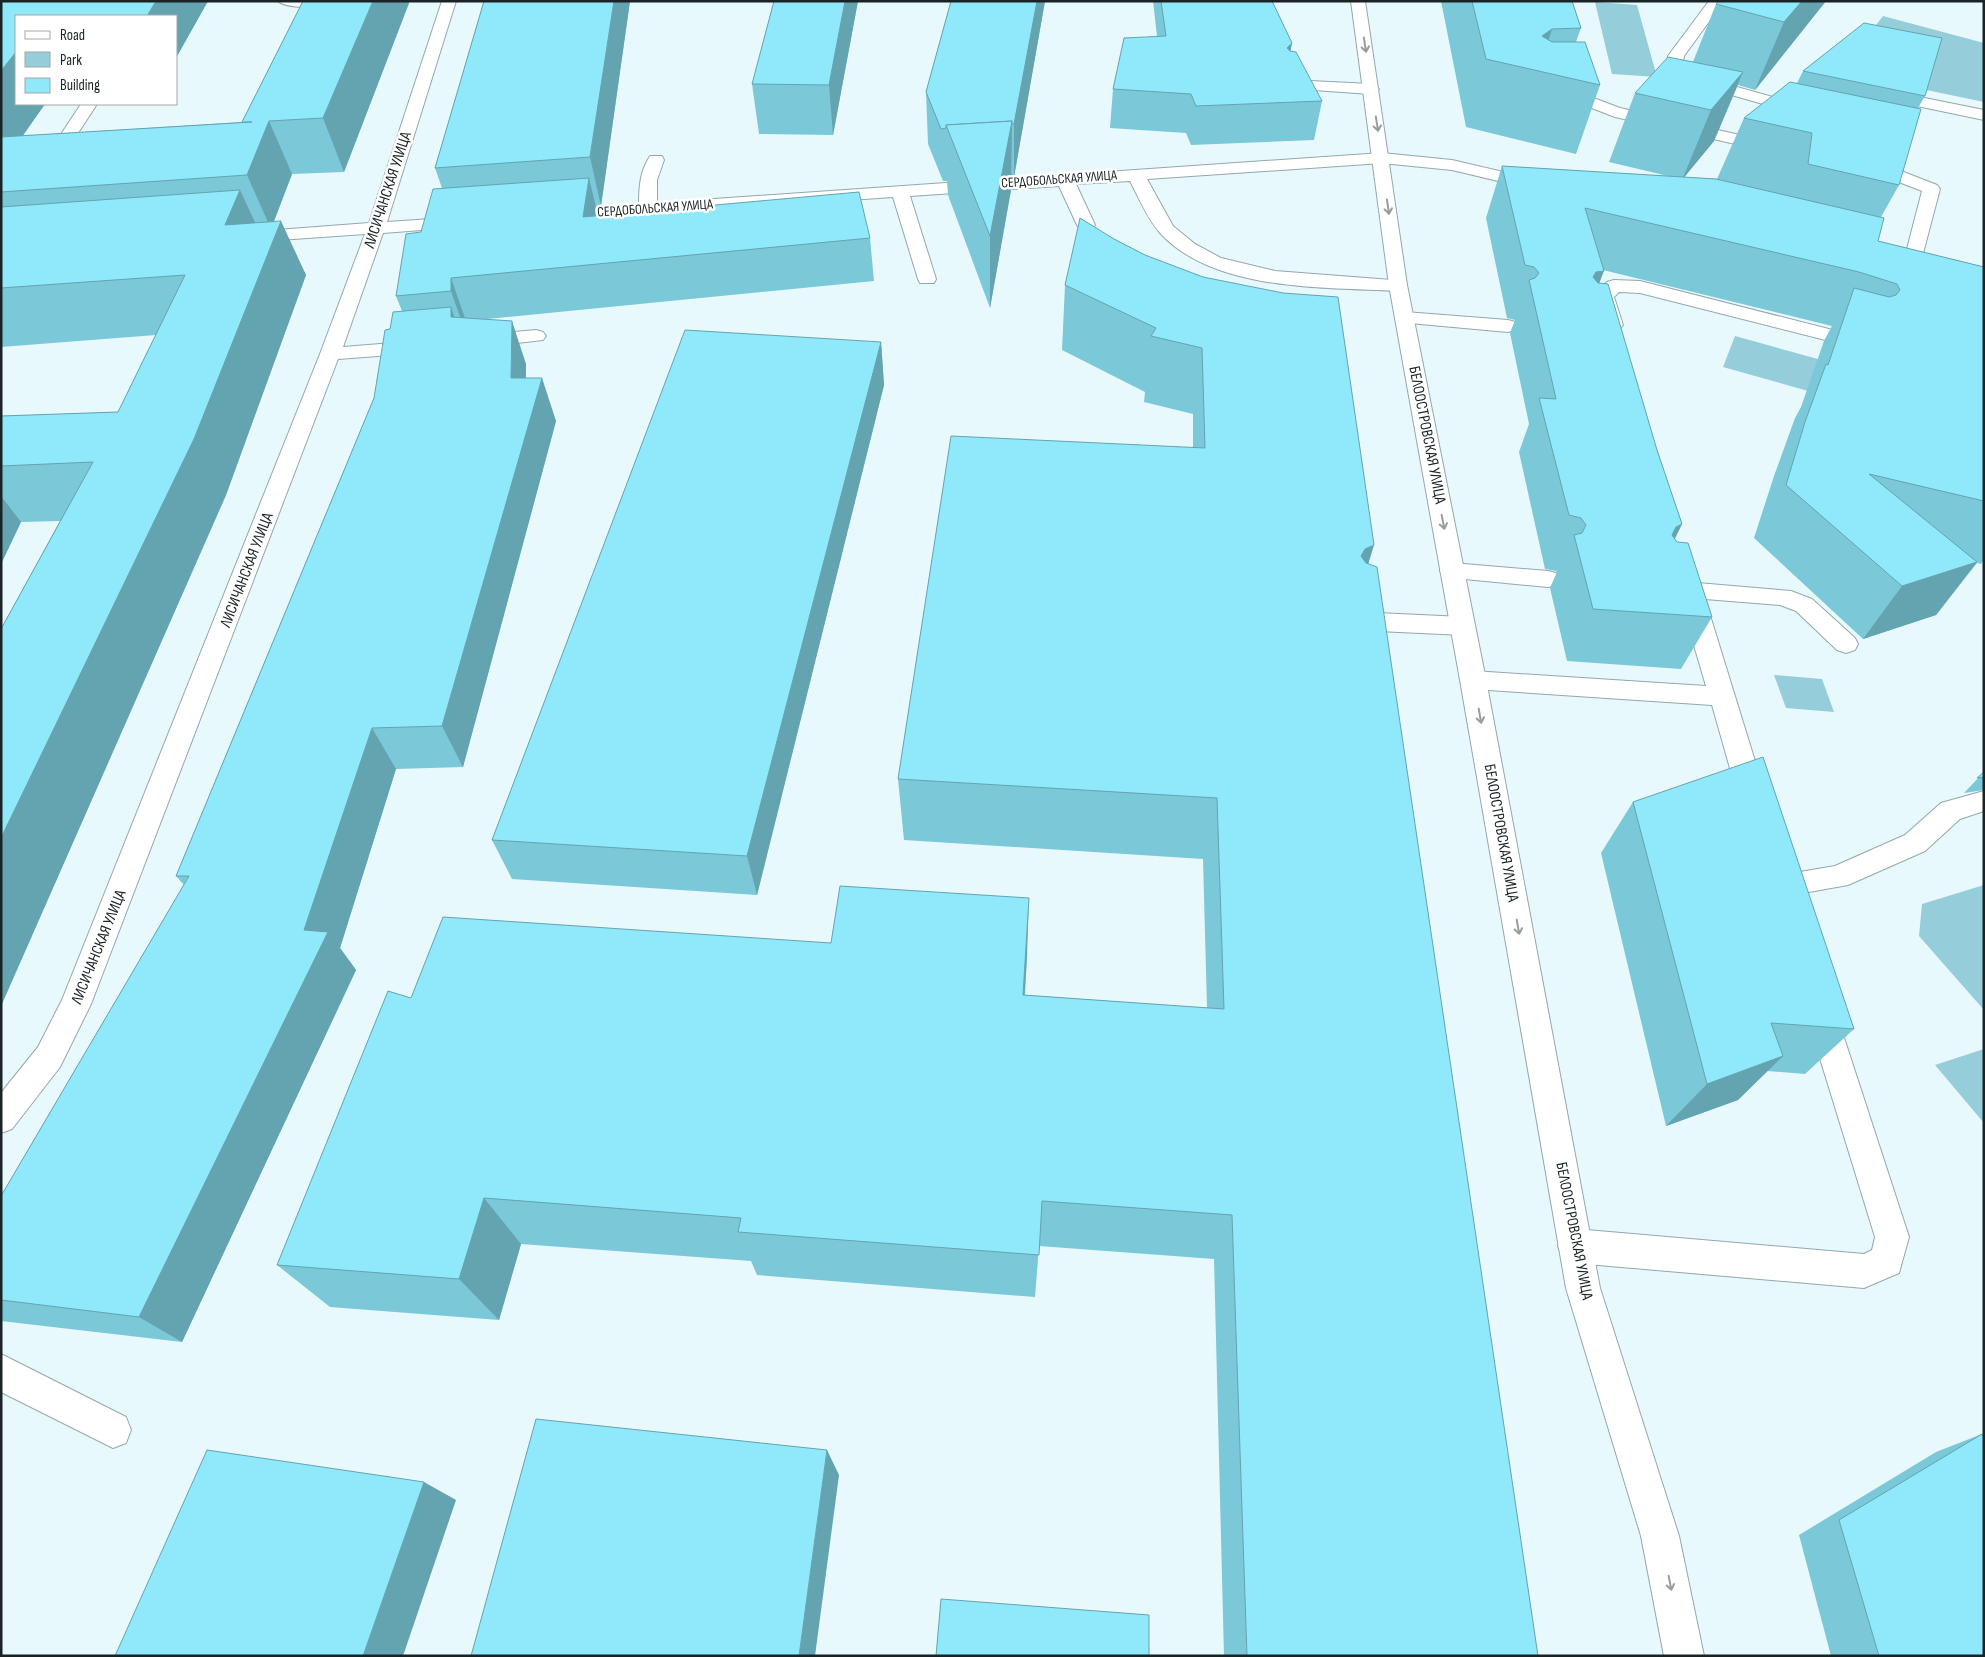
<svg xmlns="http://www.w3.org/2000/svg" width="1985" height="1657" viewBox="0 0 1985 1657" font-family="'Sofia Sans Condensed',sans-serif">
<style>
.green{fill:#95cdda}
.lines{fill:none;stroke-linecap:round;stroke-linejoin:round}
.minor-casing{stroke:#92a8ad;stroke-width:2}
.major-casing{stroke:#92a8ad;stroke-width:2}
.minor{fill:#fff;fill-rule:evenodd}
.major{fill:#fff;fill-rule:evenodd}
.wall{fill:#7bc8d8}
.shaded-wall{fill:#64a3b0}
.building{fill:#8fe9fb;stroke:#64a3b0}
.oneway{stroke:#989c9d}
.labels{text-anchor:middle;dominant-baseline:central;stroke-width:5;stroke-linejoin:round;paint-order:stroke}
.far-street-label{font-size:14px;fill:#1a2325;stroke:#fff}
.street-label{font-size:16px;fill:#1a2325;stroke:#fff}
</style>
<rect width="100%" height="100%" fill="#e7f9fd"/>
<g class="green">
<path d="M 1595,2 L 1637,5 L 1657,77 L 1612,74 Z"/>
<path d="M 1883,16 L 1984,43 L 1984,102 L 1840,72 Z"/>
<path d="M 1735,336 L 1825,361 L 1815,393 L 1723,367 Z"/>
<path d="M 1774,675 L 1822,679 L 1834,712 L 1786,708 Z"/>
<path d="M 1984,885 L 1984,1010 L 1919,936 L 1922,904 Z"/>
<path d="M 1984,1049 L 1984,1123 L 1935,1065 Z"/>
</g>
<g class="lines">
<g class="minor-casing">
<g id="minor">
<path d="M 278,1 L 333,1 L 334,3 C 329,10 284,8 278,1 Z"/>
<path d="M 442,1 L 456,1 L 387,222 L 461,217 L 467,218 L 470,222 L 467,226 L 461,227 L 383,233 L 343,347 L 418,341 L 425,343 L 428,347 L 425,351 L 418,353 L 338,359 L 91,1004 L 60,1067 L 12,1129 L 1,1133 L 1,1093 L 38,1047 L 62,1000 L 320,354 L 365,234 L 250,242 L 244,241 L 241,237 L 244,233 L 250,232 L 369,223 Z"/>
<path d="M 1709,1 L 1724,1 L 1684,56 L 1682,68 L 1694,75 L 1780,99 L 1782,102 L 1780,105 L 1759,127 L 1747,127 L 1745,124 L 1763,104 L 1682,81 L 1666,70 L 1668,56 Z"/>
<path d="M 1290,80 L 1371,84 L 1379,89 L 1371,94 L 1284,88 L 1282,85 Z"/>
<path d="M 1885,90 L 1984,110 L 1984,120 L 1879,98 L 1877,95 Z"/>
<path d="M 1558,97 L 1591,97 L 1620,108 L 1771,142 L 1777,143 L 1779,147 L 1777,151 L 1771,152 L 1615,117 L 1589,107 L 1552,105 L 1550,102 Z"/>
<path d="M 81,104 L 97,104 L 58,164 L 46,164 L 44,160 Z"/>
<path d="M 1382,153 L 1452,160 L 1542,181 L 1545,185 L 1542,189 L 1536,190 L 1452,170 L 1382,163 L 1147,179 L 1173,226 L 1195,244 L 1221,258 L 1275,271 L 1405,281 L 1407,285 L 1405,289 L 1398,291 C 1325,287 1214,292 1160,233 C 1147,218 1139,198 1130,181 L 1076,184 L 1095,225 L 1092,229 L 1080,229 L 1077,225 L 1059,186 L 910,196 L 936,279 L 934,283 L 920,283 L 918,279 L 893,197 L 561,220 L 555,219 L 552,215 L 555,211 L 561,210 L 639,204 C 639,187 640,171 650,156 L 662,156 L 664,160 L 657,180 L 657,203 Z"/>
<path d="M 1864,163 L 1896,169 L 1937,185 L 1940,189 L 1916,280 L 1902,280 L 1900,276 L 1922,191 L 1886,177 L 1858,172 L 1855,168 L 1858,164 Z"/>
<path d="M 1614,280 L 1640,281 L 1864,338 L 1867,342 L 1864,346 L 1857,348 L 1640,293 L 1619,292 L 1614,297 L 1623,325 L 1620,329 L 1606,329 L 1603,325 L 1594,296 L 1607,282 Z"/>
<path d="M 1405,312 L 1508,320 L 1515,322 L 1518,326 L 1515,330 L 1508,332 L 1398,322 L 1395,318 L 1398,314 Z"/>
<path d="M 536,330 L 543,332 L 546,336 L 543,340 L 481,347 L 474,345 L 471,341 L 474,337 L 481,335 Z"/>
<path d="M 1452,563 L 1548,571 L 1556,573 L 1560,579 L 1556,585 L 1548,587 L 1444,577 L 1440,571 L 1444,565 Z"/>
<path d="M 1674,581 L 1791,591 L 1812,599 L 1855,638 L 1858,644 L 1855,650 L 1846,653 L 1837,650 L 1796,611 L 1780,605 L 1705,599 L 1767,800 L 1763,808 L 1753,811 L 1743,808 L 1739,800 L 1712,705 L 1473,689 L 1464,686 L 1460,680 L 1464,674 L 1473,671 L 1706,686 L 1680,598 L 1666,595 L 1662,589 L 1666,583 Z"/>
<path d="M 1356,612 L 1463,617 L 1472,620 L 1475,626 L 1472,632 L 1463,635 L 1356,630 L 1347,627 L 1344,621 L 1347,615 Z"/>
<path d="M 1984,791 L 1984,811 L 1960,819 L 1925,851 L 1848,885 L 1781,897 L 1771,893 L 1767,885 L 1771,877 L 1835,866 L 1905,835 L 1941,803 Z"/>
<path d="M 1821,1000 L 1832,1004 L 1836,1013 L 1909,1237 L 1899,1273 L 1864,1288 L 1575,1263 L 1563,1258 L 1558,1246 L 1563,1234 L 1575,1229 L 1864,1254 L 1872,1250 L 1875,1237 L 1806,1013 L 1810,1004 Z"/>
<path d="M 1,1354 L 126,1417 L 131,1430 L 126,1443 L 113,1448 L 1,1392 Z"/>
</g>
</g>
<g class="major-casing">
<path id="major" d="M 1351,1 L 1365,1 L 1407,285 L 1486,680 L 1600,1288 L 1679,1536 L 1704,1656 L 1664,1656 L 1641,1536 L 1566,1288 L 1460,680 L 1389,285 Z"/>
</g>
<use href="#minor" class="minor"/>
<use href="#major" class="major"/>
</g>
<g class="wall">
<path d="M 1,1 L 208,1 L 176,58 L 176,16 L 16,16 L 16,104 L 45,104 L 22,136 L 242,122 L 303,1 L 408,1 L 409,3 L 344,172 L 292,174 L 274,221 L 306,275 L 226,495 L 1,1006 L 1,629 L 60,521 L 21,522 L 1,564 L 1,416 L 118,412 L 156,335 L 1,347 Z"/>
<path d="M 484,1 L 630,1 L 601,206 L 596,206 L 598,216 L 870,238 L 874,281 L 487,319 L 526,364 L 526,378 L 556,421 L 463,767 L 396,769 L 340,948 L 356,970 L 182,1342 L 1,1321 L 1,1196 L 184,885 L 176,876 L 374,398 L 402,311 L 396,296 L 421,232 L 442,188 L 435,168 Z"/>
<path d="M 858,1 L 833,135 L 759,134 L 752,84 Z"/>
<path d="M 951,1 L 1045,1 L 1014,177 L 1011,177 L 1011,190 L 990,308 L 948,195 L 947,181 L 943,181 L 928,144 L 926,92 Z"/>
<path d="M 1153,1 L 1272,1 L 1292,43 L 1290,51 L 1322,101 L 1314,140 L 1191,145 L 1186,133 L 1110,128 L 1113,89 L 1157,36 Z"/>
<path d="M 1441,1 L 1572,1 L 1581,28 L 1576,42 L 1600,85 L 1576,154 L 1466,127 Z"/>
<path d="M 1826,1 L 1755,90 L 1738,85 L 1714,141 L 1684,177 L 1717,179 L 1744,118 L 1797,83 L 1803,71 L 1925,96 L 1918,108 L 1899,185 L 1881,217 L 1878,241 L 1984,267 L 1984,560 L 1981,564 L 1977,563 L 1936,615 L 1863,639 L 1754,538 L 1774,476 L 1795,418 L 1801,407 L 1824,341 L 1832,326 L 1603,270 L 1599,283 L 1682,524 L 1675,539 L 1712,617 L 1681,669 L 1567,661 L 1550,588 L 1557,572 L 1556,571 L 1545,569 L 1519,452 L 1529,424 L 1510,333 L 1515,320 L 1507,318 L 1486,218 L 1502,166 L 1668,176 L 1609,162 L 1635,93 L 1693,62 L 1716,4 Z"/>
<path d="M 1114,239 L 1145,255 L 1368,564 L 1538,1656 L 1224,1656 L 1214,1259 L 1039,1246 L 1035,1297 L 757,1275 L 751,1261 L 521,1244 L 499,1320 L 330,1307 L 277,1265 L 411,998 L 1027,956 L 1025,995 L 1207,1008 L 1203,859 L 904,840 L 898,779 L 1193,447 L 1193,414 L 1144,402 L 1145,392 L 1062,350 L 1065,285 Z"/>
<path d="M 881,342 L 884,385 L 757,895 L 512,879 L 492,840 Z"/>
<path d="M 1984,772 L 1984,790 L 1964,793 Z"/>
<path d="M 1633,802 L 1854,1029 L 1805,1074 L 1767,1071 L 1738,1100 L 1666,1126 L 1601,853 Z"/>
<path d="M 1982,1434 L 1984,1656 L 1831,1656 L 1799,1535 L 1936,1452 Z"/>
</g>
<g class="shaded-wall">
<path d="M 156,1 L 208,1 L 176,58 L 176,16 L 147,16 Z"/>
<path d="M 373,1 L 408,1 L 409,3 L 344,172 L 323,118 Z"/>
<path d="M 614,1 L 630,1 L 601,206 L 590,157 Z"/>
<path d="M 845,1 L 858,1 L 833,135 L 829,85 Z"/>
<path d="M 1037,1 L 1045,1 L 1014,177 L 1014,124 Z"/>
<path d="M 1802,1 L 1826,1 L 1755,90 L 1784,22 Z"/>
<path d="M 1552,29 L 1539,71 L 1542,36 Z"/>
<path d="M 1292,43 L 1285,81 L 1287,48 Z"/>
<path d="M 16,52 L 16,104 L 45,104 L 8,157 L 1,158 L 1,71 Z"/>
<path d="M 1743,72 L 1714,141 L 1682,180 L 1711,110 Z"/>
<path d="M 269,121 L 292,174 L 271,229 L 247,175 Z"/>
<path d="M 1012,121 L 1011,190 L 990,308 L 990,236 Z"/>
<path d="M 589,178 L 599,220 L 583,217 Z"/>
<path d="M 240,190 L 265,244 L 225,225 Z"/>
<path d="M 281,221 L 306,275 L 226,495 L 1,1006 L 1,838 Z"/>
<path d="M 1604,271 L 1583,324 L 1593,277 L 1596,272 Z"/>
<path d="M 451,278 L 466,321 L 466,334 L 451,291 Z"/>
<path d="M 451,307 L 466,350 L 451,317 Z"/>
<path d="M 512,321 L 526,364 L 525,421 L 511,378 Z"/>
<path d="M 881,342 L 884,385 L 757,895 L 747,856 Z"/>
<path d="M 542,378 L 556,421 L 463,767 L 442,726 Z"/>
<path d="M 1,496 L 21,522 L 1,564 Z"/>
<path d="M 1682,524 L 1654,578 L 1647,580 L 1676,527 Z"/>
<path d="M 1374,545 L 1354,611 L 1361,556 L 1365,549 Z"/>
<path d="M 1977,562 L 1936,615 L 1863,639 L 1902,586 Z"/>
<path d="M 372,728 L 396,769 L 340,948 L 356,970 L 182,1342 L 139,1317 L 304,930 Z"/>
<path d="M 1029,898 L 1027,956 L 1021,1050 L 1023,995 Z"/>
<path d="M 1783,1056 L 1738,1100 L 1666,1126 L 1707,1084 Z"/>
<path d="M 484,1198 L 521,1244 L 499,1320 L 459,1279 Z"/>
<path d="M 827,1450 L 839,1475 L 815,1656 L 799,1656 Z"/>
<path d="M 424,1482 L 456,1500 L 403,1656 L 363,1656 Z"/>
</g>
<g class="building">
<path d="M 1,1 L 156,1 L 147,16 L 16,16 L 16,52 L 1,71 Z"/>
<path d="M 303,1 L 373,1 L 323,118 L 269,121 L 247,175 L 1,192 L 1,137 L 252,122 L 242,122 Z"/>
<path d="M 484,1 L 614,1 L 590,157 L 435,168 Z"/>
<path d="M 774,1 L 845,1 L 829,85 L 752,84 Z"/>
<path d="M 951,1 L 1037,1 L 1014,124 L 1012,124 L 1012,121 L 946,125 L 946,128 L 941,129 L 926,92 Z"/>
<path d="M 1161,1 L 1272,1 L 1292,43 L 1287,48 L 1290,51 L 1296,52 L 1322,101 L 1196,106 L 1191,94 L 1113,89 L 1124,38 L 1166,36 Z"/>
<path d="M 1472,1 L 1572,1 L 1581,28 L 1552,29 L 1542,36 L 1552,42 L 1585,42 L 1600,85 L 1486,59 Z"/>
<path d="M 1719,1 L 1802,1 L 1784,22 L 1716,4 Z"/>
<path d="M 1864,23 L 1942,38 L 1925,96 L 1803,71 Z"/>
<path d="M 1668,57 L 1743,72 L 1711,110 L 1635,93 Z"/>
<path d="M 1790,82 L 1921,109 L 1899,185 L 1808,164 L 1812,133 L 1744,118 Z"/>
<path d="M 1012,121 L 990,236 L 946,125 Z"/>
<path d="M 1502,166 L 1716,179 L 1884,218 L 1878,241 L 1984,267 L 1984,501 L 1869,474 L 1977,562 L 1902,586 L 1786,485 L 1805,422 L 1826,364 L 1828,365 L 1854,288 L 1889,297 L 1896,295 L 1900,290 L 1897,284 L 1859,272 L 1585,208 L 1604,271 L 1596,272 L 1593,277 L 1598,283 L 1608,284 L 1657,450 L 1682,524 L 1676,527 L 1672,535 L 1677,542 L 1688,543 L 1712,617 L 1593,609 L 1574,535 L 1582,533 L 1586,525 L 1581,518 L 1569,515 L 1539,398 L 1556,399 L 1529,280 L 1535,278 L 1539,273 L 1534,267 L 1525,265 Z"/>
<path d="M 589,178 L 583,217 L 859,192 L 870,238 L 451,278 L 451,291 L 396,296 L 406,234 L 421,232 L 433,189 Z"/>
<path d="M 240,190 L 225,225 L 281,221 L 194,439 L 1,838 L 1,629 L 93,462 L 1,466 L 1,416 L 118,412 L 185,275 L 1,288 L 1,207 Z"/>
<path d="M 1080,218 L 1114,239 L 1145,255 L 1203,277 L 1283,293 L 1338,297 L 1374,545 L 1365,549 L 1361,556 L 1366,563 L 1377,567 L 1538,1656 L 1247,1656 L 1232,1215 L 1042,1201 L 1039,1255 L 738,1232 L 741,1218 L 484,1198 L 459,1279 L 277,1265 L 388,991 L 411,998 L 443,917 L 831,943 L 840,886 L 1029,898 L 1023,995 L 1224,1009 L 1217,798 L 898,779 L 951,436 L 1205,448 L 1202,348 L 1151,336 L 1156,328 L 1065,285 Z"/>
<path d="M 451,307 L 451,317 L 512,321 L 511,378 L 542,378 L 442,726 L 372,728 L 304,930 L 328,932 L 139,1317 L 1,1300 L 1,1196 L 189,876 L 176,876 L 374,398 L 385,330 L 390,329 L 393,312 Z"/>
<path d="M 685,330 L 881,342 L 747,856 L 492,840 Z"/>
<path d="M 1763,757 L 1854,1029 L 1771,1023 L 1783,1056 L 1707,1084 L 1633,802 Z"/>
<path d="M 1984,772 L 1984,777 L 1977,778 Z"/>
<path d="M 536,1419 L 827,1450 L 799,1656 L 471,1656 Z"/>
<path d="M 1982,1434 L 1984,1439 L 1984,1656 L 1879,1656 L 1839,1520 Z"/>
<path d="M 207,1450 L 424,1482 L 363,1656 L 115,1656 Z"/>
<path d="M 941,1599 L 1149,1615 L 1149,1656 L 936,1656 Z"/>
</g>
<defs><path id="oneway-shaft" d="M-6 0H5M1.5-3L5.5 0L1.5 3" fill="none" stroke-width="1.6" stroke-linecap="round" stroke-linejoin="round" transform="scale(1.25)"/></defs>
<g class="oneway">
<use href="#oneway-shaft" transform="translate(1365 45) rotate(81)"/>
<use href="#oneway-shaft" transform="translate(1377 124) rotate(81)"/>
<use href="#oneway-shaft" transform="translate(1388 207) rotate(82)"/>
<use href="#oneway-shaft" transform="translate(1443 522) rotate(79)"/>
<use href="#oneway-shaft" transform="translate(1480 716) rotate(80)"/>
<use href="#oneway-shaft" transform="translate(1518 927) rotate(80)"/>
<use href="#oneway-shaft" transform="translate(1670 1583) rotate(79)"/>
</g>
<g class="labels">
<g class="far-street-label">
<text transform="translate(1059 179) rotate(-4)">СЕРДОБОЛЬСКАЯ УЛИЦА</text>
<text transform="translate(655 208) rotate(-4)">СЕРДОБОЛЬСКАЯ УЛИЦА</text>
</g>
<g class="street-label">
<text transform="translate(388 190) rotate(-72)">ЛИСИЧАНСКАЯ УЛИЦА</text>
<text transform="translate(1427 435) rotate(79)">БЕЛООСТРОВСКАЯ УЛИЦА</text>
<text transform="translate(247 570) rotate(-69)">ЛИСИЧАНСКАЯ УЛИЦА</text>
<text transform="translate(1501 833) rotate(80)">БЕЛООСТРОВСКАЯ УЛИЦА</text>
<text transform="translate(99 947) rotate(-68)">ЛИСИЧАНСКАЯ УЛИЦА</text>
<text transform="translate(1574 1231) rotate(79)">БЕЛООСТРОВСКАЯ УЛИЦА</text>
</g>
</g>
<rect width="1985" height="1657" fill="none" stroke="#1a2325" stroke-width="5"/>
<rect x="15" y="15" width="162" height="90" fill="#ffffff" stroke="#a3a7a8"/>
<rect x="25" y="31" width="25" height="8" fill="#ffffff" stroke="#a3a7a8"/>
<text x="60" y="40" font-size="15" fill="#1a2325">Road</text>
<rect x="25" y="52" width="25" height="15" fill="#95cdda" stroke="#a3a7a8"/>
<text x="60" y="65" font-size="15" fill="#1a2325">Park</text>
<rect x="25" y="78" width="25" height="15" fill="#8fe9fb" stroke="#a3a7a8"/>
<text x="60" y="90" font-size="15" fill="#1a2325">Building</text>
</svg>
